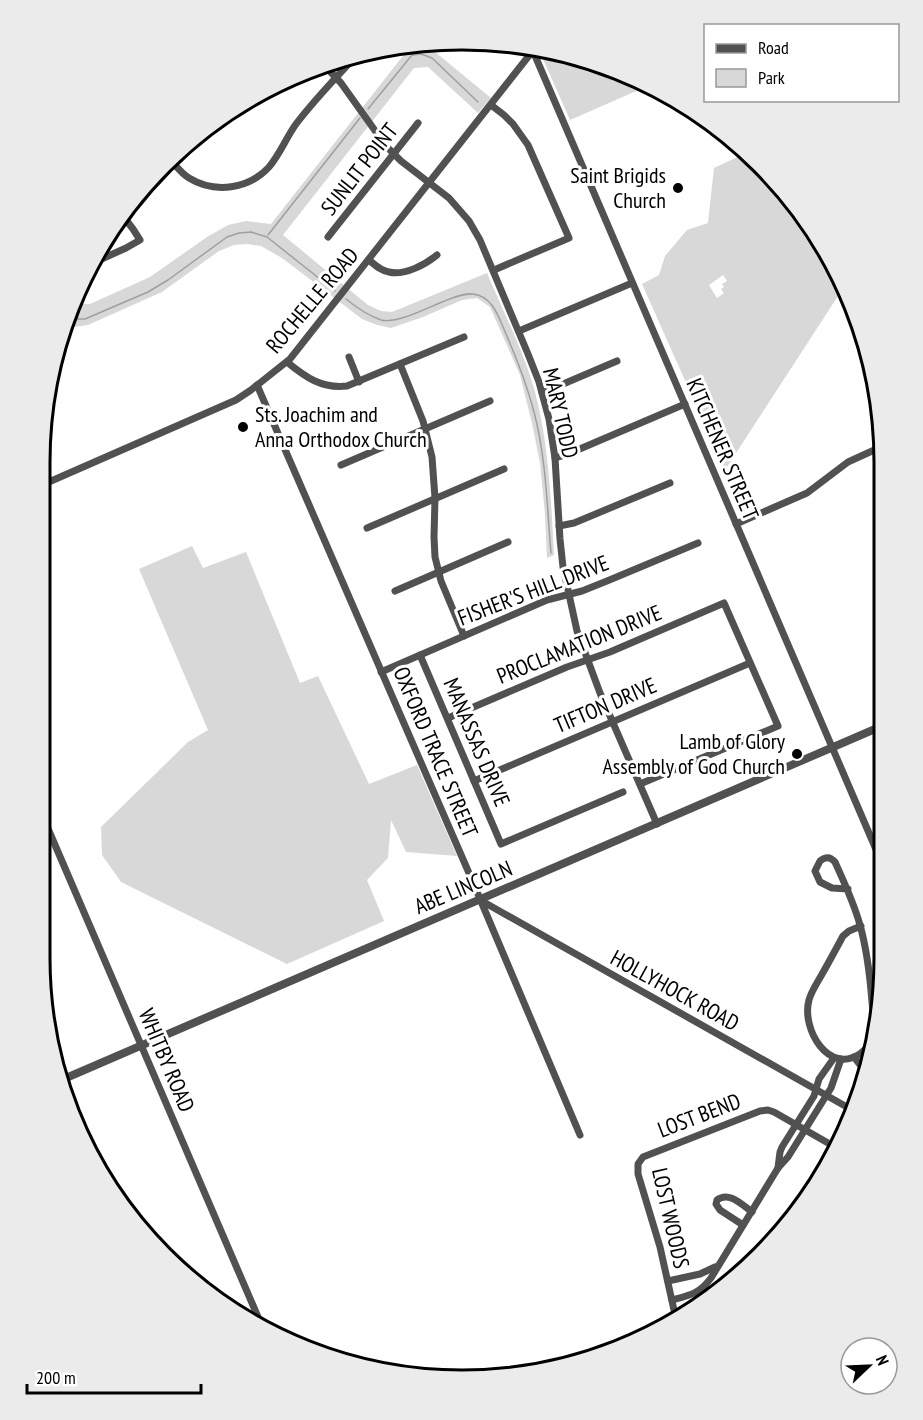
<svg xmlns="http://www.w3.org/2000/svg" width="923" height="1420" viewBox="0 0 923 1420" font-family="'PT Sans Narrow',sans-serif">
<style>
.green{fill:#d8d8d8;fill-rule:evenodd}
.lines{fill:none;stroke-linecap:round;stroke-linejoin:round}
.stream{stroke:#9f9f9f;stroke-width:1.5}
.minor{stroke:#515151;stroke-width:7}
.tertiary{stroke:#515151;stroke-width:8}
.poi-dot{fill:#000;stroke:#fff;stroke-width:2}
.labels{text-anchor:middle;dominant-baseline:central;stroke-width:6;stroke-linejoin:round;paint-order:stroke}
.street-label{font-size:22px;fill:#000;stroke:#fff}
.poi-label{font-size:22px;fill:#000;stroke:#fff;text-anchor:end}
.rim{fill:none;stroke:#000;stroke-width:3}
</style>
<rect width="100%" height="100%" fill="#fff"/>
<g class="green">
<path d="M 423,42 L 491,98 L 478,113 L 428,67 L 414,68 L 283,235 L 368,305 L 381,311 L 392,312 L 487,273 C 503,311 524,352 535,392 C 549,445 551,500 554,555 L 547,558 L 545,514 L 540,463 L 532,423 L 520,375 L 490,307 L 477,298 L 462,300 L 423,317 L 391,328 L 377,325 L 362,319 L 282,258 L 261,246 L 247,244 L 234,245 L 219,251 L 162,292 L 88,325 L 74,327 L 65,325 L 71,302 L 78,304 L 90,304 L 150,277 L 207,237 L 228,225 L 246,221 L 271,224 L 413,43 Z"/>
<path d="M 541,48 L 597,61 L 650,85 L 570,120 L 539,50 Z"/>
<path d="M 748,152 L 796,204 L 841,275 L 843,283 L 838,296 L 725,470 L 642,284 L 659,275 L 665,256 L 687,230 L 708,223 L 714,168 ZM 723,275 L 727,281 L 722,284 L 724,287 L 721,289 L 724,293 L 717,298 L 709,285 Z"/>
<path d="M 192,546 L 203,568 L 246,552 L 300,683 L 318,676 L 369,784 L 417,765 L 457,856 L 406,852 L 391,820 L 388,858 L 367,880 L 384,921 L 287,964 L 121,882 L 102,855 L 101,827 L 188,742 L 208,730 L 139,569 Z"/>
</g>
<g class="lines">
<g class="stream">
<path d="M 368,109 L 412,55 L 421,54 L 432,58 L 478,102"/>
<path d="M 268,235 L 360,118"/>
<path d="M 346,299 C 356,307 369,316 381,320 C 397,324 427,308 442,302 C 452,298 463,293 473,294 C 493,296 499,318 506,334 C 517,359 527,385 534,412 C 546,457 547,506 551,553"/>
<path d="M 67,317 L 71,319 L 85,319 L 148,292 L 168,280 L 227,237 L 239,233 L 251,232 L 267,237 L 335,291"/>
</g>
<g class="minor">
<path d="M 533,51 L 881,861"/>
<path d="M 323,64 L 341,83 L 386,146 L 401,161 L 449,198 L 469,221 L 480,240 L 528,354 L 539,382 L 549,419 L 555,458 L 560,539 L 563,567 L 577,631 L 600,693 L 657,824"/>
<path d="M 491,105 L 504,115 L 513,124 L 528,145 L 569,238 L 494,270"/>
<path d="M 170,159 C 176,166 181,173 189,178 C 215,194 249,189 269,167 C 280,154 286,138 296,124 C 315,99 338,75 360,52"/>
<path d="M 328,237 L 418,123"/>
<path d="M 369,260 C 375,265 381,271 389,272 C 405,276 426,264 437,255"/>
<path d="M 95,262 L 126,248 L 140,240 L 133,229 L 123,216"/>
<path d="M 519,331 L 632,283"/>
<path d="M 349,357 L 359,382"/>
<path d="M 287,362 C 305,377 322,389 347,386 L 464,337"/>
<path d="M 400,364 L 423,421 L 432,457 L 435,498 L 434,537 L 435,557 L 441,581 L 464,636"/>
<path d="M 257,385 L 472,880 L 580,1135"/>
<path d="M 542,393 L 617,361"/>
<path d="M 555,458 L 568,454 L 685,404"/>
<path d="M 341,465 L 490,401"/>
<path d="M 42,485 L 236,400 L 251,390 L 290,359 L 535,48"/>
<path d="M 736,524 L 807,493 L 848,462 L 883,446"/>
<path d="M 559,526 L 574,523 L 670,483"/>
<path d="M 367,528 L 504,469"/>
<path d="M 395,591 L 508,542"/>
<path d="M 420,655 L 501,844 L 623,792"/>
<path d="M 381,672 L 547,600 L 582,591 L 607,581 L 698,543"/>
<path d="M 448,718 L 567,667 L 610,652 L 724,603 L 778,726 L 640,784"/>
<path d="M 474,781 L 750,663"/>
<path d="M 40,810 L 261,1324"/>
<path d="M 848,889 L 832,888 L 820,882 L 815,871 L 820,861 C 825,857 830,856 835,862 C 844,882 854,903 860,925 C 867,950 870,976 872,1002 C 873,1013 876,1028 872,1038 C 870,1044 866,1049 861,1053 C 829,1076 801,1029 809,1000 C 811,992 817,983 821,976 C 829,962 836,949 843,936 L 849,931 L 861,926"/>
<path d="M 480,900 L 854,1111"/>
<path d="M 854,1057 L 865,1071"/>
<path d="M 778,1168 L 780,1152 L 782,1147 L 814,1096 L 819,1079 L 834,1058"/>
<path d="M 743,1225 L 720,1210 L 716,1204 L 717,1200 C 729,1191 741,1204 752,1212"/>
<path d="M 668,1281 L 700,1274 L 715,1267"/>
<path d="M 672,1300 C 690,1295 699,1294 711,1278 L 778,1168 L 788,1157 L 831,1088 L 841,1059"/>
<path d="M 676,1319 L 660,1247 L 638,1174 L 638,1164 L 643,1157 L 760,1111 L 768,1110 L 774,1112 L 835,1147"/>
</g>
<path class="tertiary" d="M 59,1081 L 882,726"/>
</g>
<g class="poi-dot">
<circle cx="678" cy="188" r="6"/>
<circle cx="243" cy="427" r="6"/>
<circle cx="797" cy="754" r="6"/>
</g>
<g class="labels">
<g class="street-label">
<text transform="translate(359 169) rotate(-52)">SUNLIT POINT</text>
<text transform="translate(312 300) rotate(-50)">ROCHELLE ROAD</text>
<text transform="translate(561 413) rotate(77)">MARY TODD</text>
<text transform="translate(723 449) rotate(67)">KITCHENER STREET</text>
<text transform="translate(533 590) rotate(-21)">FISHER'S HILL DRIVE</text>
<text transform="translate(579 644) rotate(-22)">PROCLAMATION DRIVE</text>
<text transform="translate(605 705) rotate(-23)">TIFTON DRIVE</text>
<text transform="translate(477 742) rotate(67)">MANASSAS DRIVE</text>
<text transform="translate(436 752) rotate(67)">OXFORD TRACE STREET</text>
<text transform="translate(463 887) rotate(-23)">ABE LINCOLN</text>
<text transform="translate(675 990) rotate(29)">HOLLYHOCK ROAD</text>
<text transform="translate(167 1060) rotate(67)">WHITBY ROAD</text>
<text transform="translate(699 1115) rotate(-21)">LOST BEND</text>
<text transform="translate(671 1218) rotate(77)">LOST WOODS</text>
</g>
<g class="poi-label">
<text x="666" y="175">Saint Brigids<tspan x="666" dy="25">Church</tspan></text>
<text x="255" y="414" text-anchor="start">Sts. Joachim and<tspan x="255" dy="25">Anna Orthodox Church</tspan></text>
<text x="785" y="741">Lamb of Glory<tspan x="785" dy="25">Assembly of God Church</tspan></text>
</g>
</g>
<path d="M0 0H923V1420H0ZM462 50H462A412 412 0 0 1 874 462V958A412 412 0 0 1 462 1370H462A412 412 0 0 1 50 958V462A412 412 0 0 1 462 50Z" fill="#ebebeb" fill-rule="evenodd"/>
<path class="rim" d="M462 50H462A412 412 0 0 1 874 462V958A412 412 0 0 1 462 1370H462A412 412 0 0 1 50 958V462A412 412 0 0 1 462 50Z"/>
<rect x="704" y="24" width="195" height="78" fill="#ffffff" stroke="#999999" stroke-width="1.5"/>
<rect x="716" y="44" width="30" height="9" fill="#515151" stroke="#999999" stroke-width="1.5"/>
<text x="758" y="54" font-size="18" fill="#000000">Road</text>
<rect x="716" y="69" width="30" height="18" fill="#d8d8d8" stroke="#999999" stroke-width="1.5"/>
<text x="758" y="84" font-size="18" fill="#000000">Park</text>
<g transform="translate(869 1366) rotate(67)"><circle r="28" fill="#ffffff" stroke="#999999" stroke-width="1.5"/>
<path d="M0-4.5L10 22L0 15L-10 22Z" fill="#000000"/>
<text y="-9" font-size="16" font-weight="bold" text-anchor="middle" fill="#000000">N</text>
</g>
<path d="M27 1384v9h174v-9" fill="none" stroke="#000000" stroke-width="3"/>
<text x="36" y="1384" font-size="18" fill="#000000" stroke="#ffffff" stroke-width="4.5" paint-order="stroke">200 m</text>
</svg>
